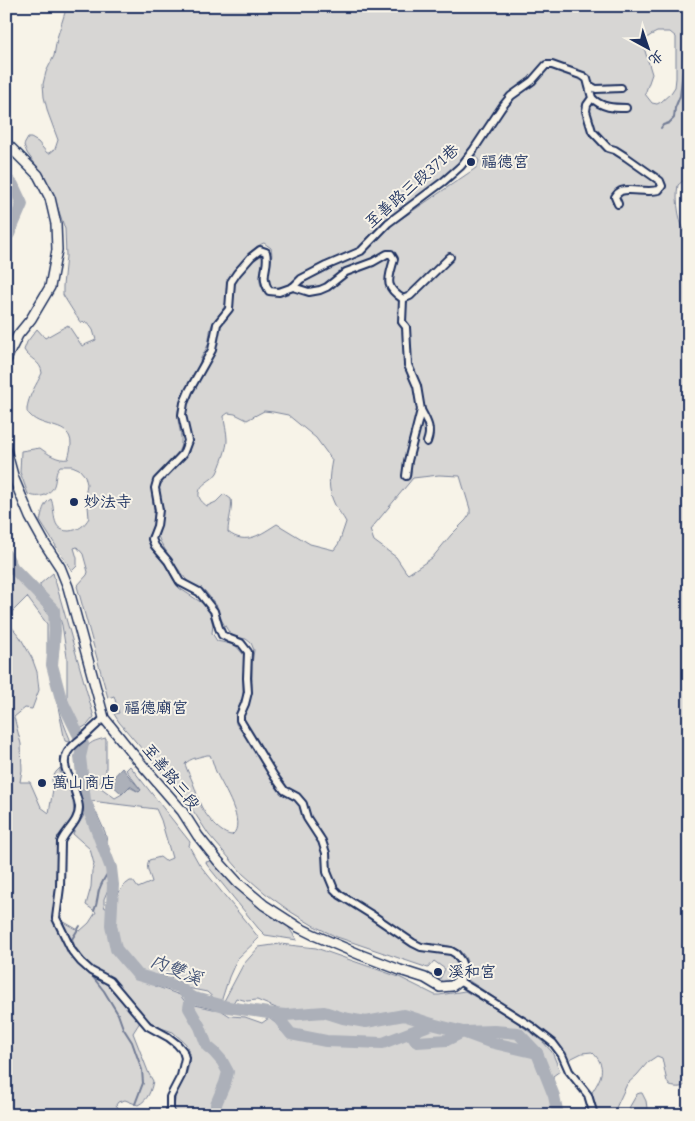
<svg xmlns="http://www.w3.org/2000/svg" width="695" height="1121" viewBox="0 0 695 1121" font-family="'Comic Neue','LXGW WenKai TC',sans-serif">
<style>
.green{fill:#d7d6d4;stroke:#798299;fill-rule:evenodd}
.water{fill:#acb0b9;stroke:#727c95}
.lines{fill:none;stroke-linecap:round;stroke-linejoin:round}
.stream{stroke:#727c95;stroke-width:2}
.river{stroke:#acb0b9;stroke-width:12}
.street-casing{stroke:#1b2f5e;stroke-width:10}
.secondary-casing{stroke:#1b2f5e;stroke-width:12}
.street{stroke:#f7f3e8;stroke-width:6}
.secondary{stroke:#f7f3e8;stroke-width:9}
.poi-dot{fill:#1b2f5e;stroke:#f7f3e8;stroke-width:2}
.labels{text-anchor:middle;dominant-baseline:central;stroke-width:4;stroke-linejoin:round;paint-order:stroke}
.poi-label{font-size:16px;fill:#1b2f5e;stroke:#f7f3e8;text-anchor:start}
.street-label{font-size:16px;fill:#1b2f5e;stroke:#f7f3e8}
.water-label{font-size:18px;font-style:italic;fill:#465679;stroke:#f7f3e8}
</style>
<rect width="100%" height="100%" fill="#f7f3e8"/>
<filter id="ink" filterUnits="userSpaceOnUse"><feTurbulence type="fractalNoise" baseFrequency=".02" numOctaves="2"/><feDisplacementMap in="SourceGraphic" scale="10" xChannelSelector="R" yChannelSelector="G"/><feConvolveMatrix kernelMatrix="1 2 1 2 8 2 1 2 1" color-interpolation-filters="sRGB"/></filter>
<g filter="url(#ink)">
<g class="green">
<path d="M 67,6 L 689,6 L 689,176 L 678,185 C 675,200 679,227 689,238 L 689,1048 C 676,1056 686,1070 688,1082 C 684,1088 677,1088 670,1086 L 667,1082 L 662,1058 L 657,1056 L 648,1062 L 637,1075 L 627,1084 L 615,1110 L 615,1115 L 597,1115 L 591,1094 C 601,1078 608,1067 592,1052 L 582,1053 L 568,1060 L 554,1042 L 534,1024 L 465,978 C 468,971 469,966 466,959 C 457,940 431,946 414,942 L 342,893 L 334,883 L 328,862 L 329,850 L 323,834 L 311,818 L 306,802 L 301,796 L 286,787 L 280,780 L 244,721 L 244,714 L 250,701 L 252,687 L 252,664 L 254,650 L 251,643 L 246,639 L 236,637 L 230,634 L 219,616 L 217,606 L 205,591 L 197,586 L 188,582 L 173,562 L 161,543 L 158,536 L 160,529 L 161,503 L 159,489 L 163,480 L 189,452 L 191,440 L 186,421 L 186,413 L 188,402 L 216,348 C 216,338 218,328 223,319 C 231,296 236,266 261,256 L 264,258 C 262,266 259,275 260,282 C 264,303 289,291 302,288 L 304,282 L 330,267 L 358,255 L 389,227 L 476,168 L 479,161 C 476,154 472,154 466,156 L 426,192 L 406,205 L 381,226 L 370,238 L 357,250 L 321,264 L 298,277 L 286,286 L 273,288 C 262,276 275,263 271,248 L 264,243 C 253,246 233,270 228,281 C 225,290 228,299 224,307 C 222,313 216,317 213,323 C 209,329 210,337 208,345 C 206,349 203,354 201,358 C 199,364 197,371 195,376 C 189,387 181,398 178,410 C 176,423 184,435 180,448 C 174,463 157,470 153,484 C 149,503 161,516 148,536 L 150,547 L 166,566 L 173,579 L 179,588 L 202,603 L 209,610 L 213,625 L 212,633 L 217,641 L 235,645 L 244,655 L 245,664 L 243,674 L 243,697 L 236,713 L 236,724 L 252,746 L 274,784 L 282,792 L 296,801 L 302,809 L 305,823 L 321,845 L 325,874 L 328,885 L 334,893 L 348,904 L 358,910 L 415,948 L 423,951 L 449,953 L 452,955 L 458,966 C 456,976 450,983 439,981 L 445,969 L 434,961 L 428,968 L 337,937 L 314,926 L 291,912 L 265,893 L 243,874 L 209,835 L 188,803 L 119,722 L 114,714 L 119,713 L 114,696 L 108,698 L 77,586 L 87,575 L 88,572 L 83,554 L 77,547 L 74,548 L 77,558 L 77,566 L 72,571 L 40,521 C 42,513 43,503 51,499 C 56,510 50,531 69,531 C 79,530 84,526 89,518 L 88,506 L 85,497 L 87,484 L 85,476 L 79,469 L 72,466 L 60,466 C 52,476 60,487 45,495 C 39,497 34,497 28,494 L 20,472 L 21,451 L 40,448 C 48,454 58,461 68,459 C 69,455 71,449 71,444 C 71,422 42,429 30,415 C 27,412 27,413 27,409 C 28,396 37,384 42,373 C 41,361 29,359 24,350 L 27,342 L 37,329 L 45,338 L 68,325 L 82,346 L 96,340 L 93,330 L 88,323 L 80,322 L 63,295 L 63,286 L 66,256 L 65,229 L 52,191 L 39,169 L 27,153 L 24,145 L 28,138 L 31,138 L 38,142 L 47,153 L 50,153 L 55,149 L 58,140 L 48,113 L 44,97 L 43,84 L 46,72 L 54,56 L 57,38 ZM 657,32 L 670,32 L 676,37 L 676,78 L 675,87 L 671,93 L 661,102 L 657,104 L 652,103 L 645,94 L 652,74 L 645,51 L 644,40 L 651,35 ZM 264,411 L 273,412 L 288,415 L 316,438 L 332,460 C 329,476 327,489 335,505 C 338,511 343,516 346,522 L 339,543 L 334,550 L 310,544 L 277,524 C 261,534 246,546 228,532 C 228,520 233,509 231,499 L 224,494 L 216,502 L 207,506 C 203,503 198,499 199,493 C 200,483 212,481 217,473 C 220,467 228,446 227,439 C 227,431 224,424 224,416 L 228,413 L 235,414 L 247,420 ZM 439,475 L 460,476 L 470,509 L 470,514 L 466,520 L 451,535 L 432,558 L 408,574 L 406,572 L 396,557 L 374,541 L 370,530 L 413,478 ZM 207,755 L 210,755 C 213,761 214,768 217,774 C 223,787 247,824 232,835 C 221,835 206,816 201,806 C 198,799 196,790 193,783 C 191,777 187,771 185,764 C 190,758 200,757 207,755 Z"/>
<path d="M 6,562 L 10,568 C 23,583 54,615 58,633 C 61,647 56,661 56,675 C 54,696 61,719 70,739 L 69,742 L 65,741 L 47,653 L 47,624 L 27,597 L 6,618 Z"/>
<path d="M 53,573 L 94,717 L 87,725 L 79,730 L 77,729 L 75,726 L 67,698 L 67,657 L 62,625 L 57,609 L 40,587 L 40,584 Z"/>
<path d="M 6,620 L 20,637 L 32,658 L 37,672 L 39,690 L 32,709 L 25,708 L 14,717 L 21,744 L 22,770 L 20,782 L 30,782 L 41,807 L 49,813 L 53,789 L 52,779 L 56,772 L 60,768 L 60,772 L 70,790 L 73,802 L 74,812 L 71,820 L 67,826 L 58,836 L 54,918 L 70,954 L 89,973 L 106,984 L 140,1022 L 133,1033 L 149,1074 L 153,1081 C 151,1091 148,1100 138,1105 L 125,1100 L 118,1102 L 116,1105 L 124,1115 L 6,1115 Z"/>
<path d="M 106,738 L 106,773 L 104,778 L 97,785 L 115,798 L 122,794 L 129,787 L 139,792 L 141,790 L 126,770 L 130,766 L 190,842 L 189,846 L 199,864 L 259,938 L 237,959 L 229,977 L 221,1002 L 217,1001 L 207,992 L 187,988 C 178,975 168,977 154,975 L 155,986 L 180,995 L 186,1003 L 213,1009 L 219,1009 L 230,1016 L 245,1017 L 262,1023 L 269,1018 L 280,1027 L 279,1029 L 288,1036 L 291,1033 L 286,1018 L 282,1012 L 276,1008 L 257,1000 L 247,1001 L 236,998 L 232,1005 L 224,1001 L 243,965 L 259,947 L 280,944 L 316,948 L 399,977 L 435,995 L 439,995 L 465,991 L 510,1017 L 543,1042 L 552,1052 L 560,1071 L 553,1076 L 557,1110 L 558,1115 L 173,1115 L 176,1092 L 186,1075 L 189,1065 L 190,1054 L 186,1044 L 173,1032 L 161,1028 L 151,1022 L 129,1001 L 110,977 L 98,972 L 88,963 L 75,947 L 65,928 L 59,919 L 80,931 L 89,923 L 96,912 L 86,905 L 91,887 L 92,871 L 94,864 L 90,849 L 73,834 L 75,829 L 83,817 L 87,806 L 85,793 L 84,752 C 88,742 96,740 106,738 ZM 91,801 L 156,809 L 161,820 L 172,858 L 165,861 L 160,857 L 149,860 C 145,868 150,874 152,882 L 138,888 L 133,881 L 130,881 C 116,890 119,898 109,907 L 105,908 L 104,905 L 104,899 L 113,877 L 113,869 L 105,832 Z"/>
<path d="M 210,861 L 213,861 L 271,915 L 287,925 L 297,940 L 265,935 L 258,928 L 207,865 L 206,862 Z"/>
<path d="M 640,1093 L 642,1093 L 646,1101 L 648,1115 L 634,1115 L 629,1108 L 637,1094 Z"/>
</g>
<path class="water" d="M 122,768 L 141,790 L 139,792 L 130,786 L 122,794 L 109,782 Z"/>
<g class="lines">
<g class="stream">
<path d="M 661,128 L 663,125 L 669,123 L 674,118 L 675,108 L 680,96 L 683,71 L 689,59"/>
<path d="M 94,911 C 98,902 97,898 99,890 C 102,882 106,875 111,868"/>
<path d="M 80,926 L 72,939 C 74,952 84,959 92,968"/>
<path d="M 92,976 L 104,991 L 118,1014 L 123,1028 L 132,1042 L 142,1070 L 143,1083 L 135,1104"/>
</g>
<g class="river">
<path d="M 6,178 L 13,185 L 22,204 L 9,234 L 6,237"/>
<path d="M 6,555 L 13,568 L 54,610 L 55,631 L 52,665 L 61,699 L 83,744 L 80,757 L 85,800 L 111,868 L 113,885 L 111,925 L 116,949 L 138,975 L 179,987 L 191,997 L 228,1007 L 275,1014 L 291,1034 L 326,1041 L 383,1043 L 432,1024 L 463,1032 L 494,1031 L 518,1033 L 537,1053 L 554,1096 L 558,1115"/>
<path d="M 191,997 L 189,1008 L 200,1027 L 207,1046 L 214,1052 L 222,1061 L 228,1072 L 225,1083 L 216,1104 L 216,1115"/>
<path d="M 275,1014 L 286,1015 L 324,1012 L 343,1018 L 366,1022 L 404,1015 L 432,1024"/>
<path d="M 411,1033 L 417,1042 L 447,1040 L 463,1032 L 490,1042 L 537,1053"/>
</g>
<g class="street-casing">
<g id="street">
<path d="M 589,85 L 596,89 L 621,88"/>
<path d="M 592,98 C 602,108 614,108 626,108"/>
<path d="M 293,287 L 309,292 L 320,290 L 327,287 L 346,272 L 373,262 L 387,254 L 391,254 L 394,259 C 389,279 383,286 403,299 L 402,322 L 406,327 L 408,365 L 417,386 L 421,410 L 408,461 L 406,476"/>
<path d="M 403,299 L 410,296 L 450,257"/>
<path d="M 421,410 C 427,421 432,429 427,442"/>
<path d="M 104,718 C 99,723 93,728 87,734 C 73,745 58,754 68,775 C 72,781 79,802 79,808 C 79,822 65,831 61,842 L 60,887 L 56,918 L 72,951 L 81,962 L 91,971 L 110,981 L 148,1026 L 168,1037 L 177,1044 L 183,1051 L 185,1058 L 181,1076 L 170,1097 L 170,1115"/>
<path d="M 594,1115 L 588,1095 L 569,1071 L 562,1055 L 553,1043 L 531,1026 L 477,992 L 459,981 L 463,975 L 463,966 L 461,961 L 456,954 L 451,951 L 421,947 L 413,943 L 372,915 L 340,895 L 334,889 L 327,872 L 326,853 L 322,841 L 307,818 L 303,804 L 297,797 L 284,790 L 274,776 L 240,720 L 240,715 L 245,704 L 248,692 L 247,678 L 248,652 L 241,643 L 230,639 L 222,635 L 219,628 L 214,611 L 199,592 L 180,582 L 168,561 L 155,546 L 152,539 L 157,526 L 159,510 L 155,488 L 157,481 L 183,454 L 188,441 L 182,415 L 184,403 L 189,391 L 212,350 L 217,324 L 229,309 L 231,282 L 237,273 L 251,257 L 260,250 L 266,252 C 270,268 259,273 269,291 L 279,292 L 293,287 L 301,279 L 326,266 L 361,251 L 388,223 L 444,181 L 461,166 L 474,149 L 502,107 L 511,96 L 532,81 L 546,65 L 552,65 L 583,76 L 587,79 L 592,98 L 587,105 L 586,111 L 592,131 L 608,148 L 615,150 L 626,157 L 660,181 L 662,186 L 659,190 C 647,193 630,188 621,191 C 617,193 617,194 615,197 L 618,204"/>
</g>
</g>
<g class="secondary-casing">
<g id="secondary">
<path d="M 6,9 L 8,6"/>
<path d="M 6,143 L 38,175 L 50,198 L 56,224 L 57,250 L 50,287 L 31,319 L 18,335 L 9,353 L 6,361"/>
<path d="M 6,450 L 14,479 L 30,517 L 45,544 L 60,567 L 68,587 L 104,718 L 132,753 L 182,811 L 198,836 L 218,861 L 238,883 L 264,905 L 298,927 L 314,935 L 361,955 L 400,970 L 425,978 L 440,987 L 452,986 L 459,981"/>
</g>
</g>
<use href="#street" class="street"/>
<use href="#secondary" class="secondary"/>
</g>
</g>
<g class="poi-dot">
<circle cx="471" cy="162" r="5"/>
<circle cx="74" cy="502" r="5"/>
<circle cx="114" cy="708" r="5"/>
<circle cx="42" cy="783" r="5"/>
<circle cx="438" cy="972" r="5"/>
</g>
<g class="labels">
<g class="poi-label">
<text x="481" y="162">福德宮</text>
<text x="84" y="502">妙法寺</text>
<text x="124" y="708">福德廟宮</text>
<text x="52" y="783">萬山商店</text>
<text x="448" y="972">溪和宮</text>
</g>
<g class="street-label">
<text transform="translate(412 186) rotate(-41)">至善路三段371巷</text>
<text transform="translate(171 777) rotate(51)">至善路三段</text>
</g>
<g class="water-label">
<text transform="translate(176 970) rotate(22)">內雙溪</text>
</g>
</g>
<rect width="695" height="1121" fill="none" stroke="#f7f3e8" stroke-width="25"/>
<rect x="12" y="12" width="670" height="1096" fill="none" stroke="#1b2f5e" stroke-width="2" filter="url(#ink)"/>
<g transform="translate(648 48) rotate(140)" stroke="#f7f3e8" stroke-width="4" paint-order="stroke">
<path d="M0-4L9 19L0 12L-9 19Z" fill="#1b2f5e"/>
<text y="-8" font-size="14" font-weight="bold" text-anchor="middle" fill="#1b2f5e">北</text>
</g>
</svg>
